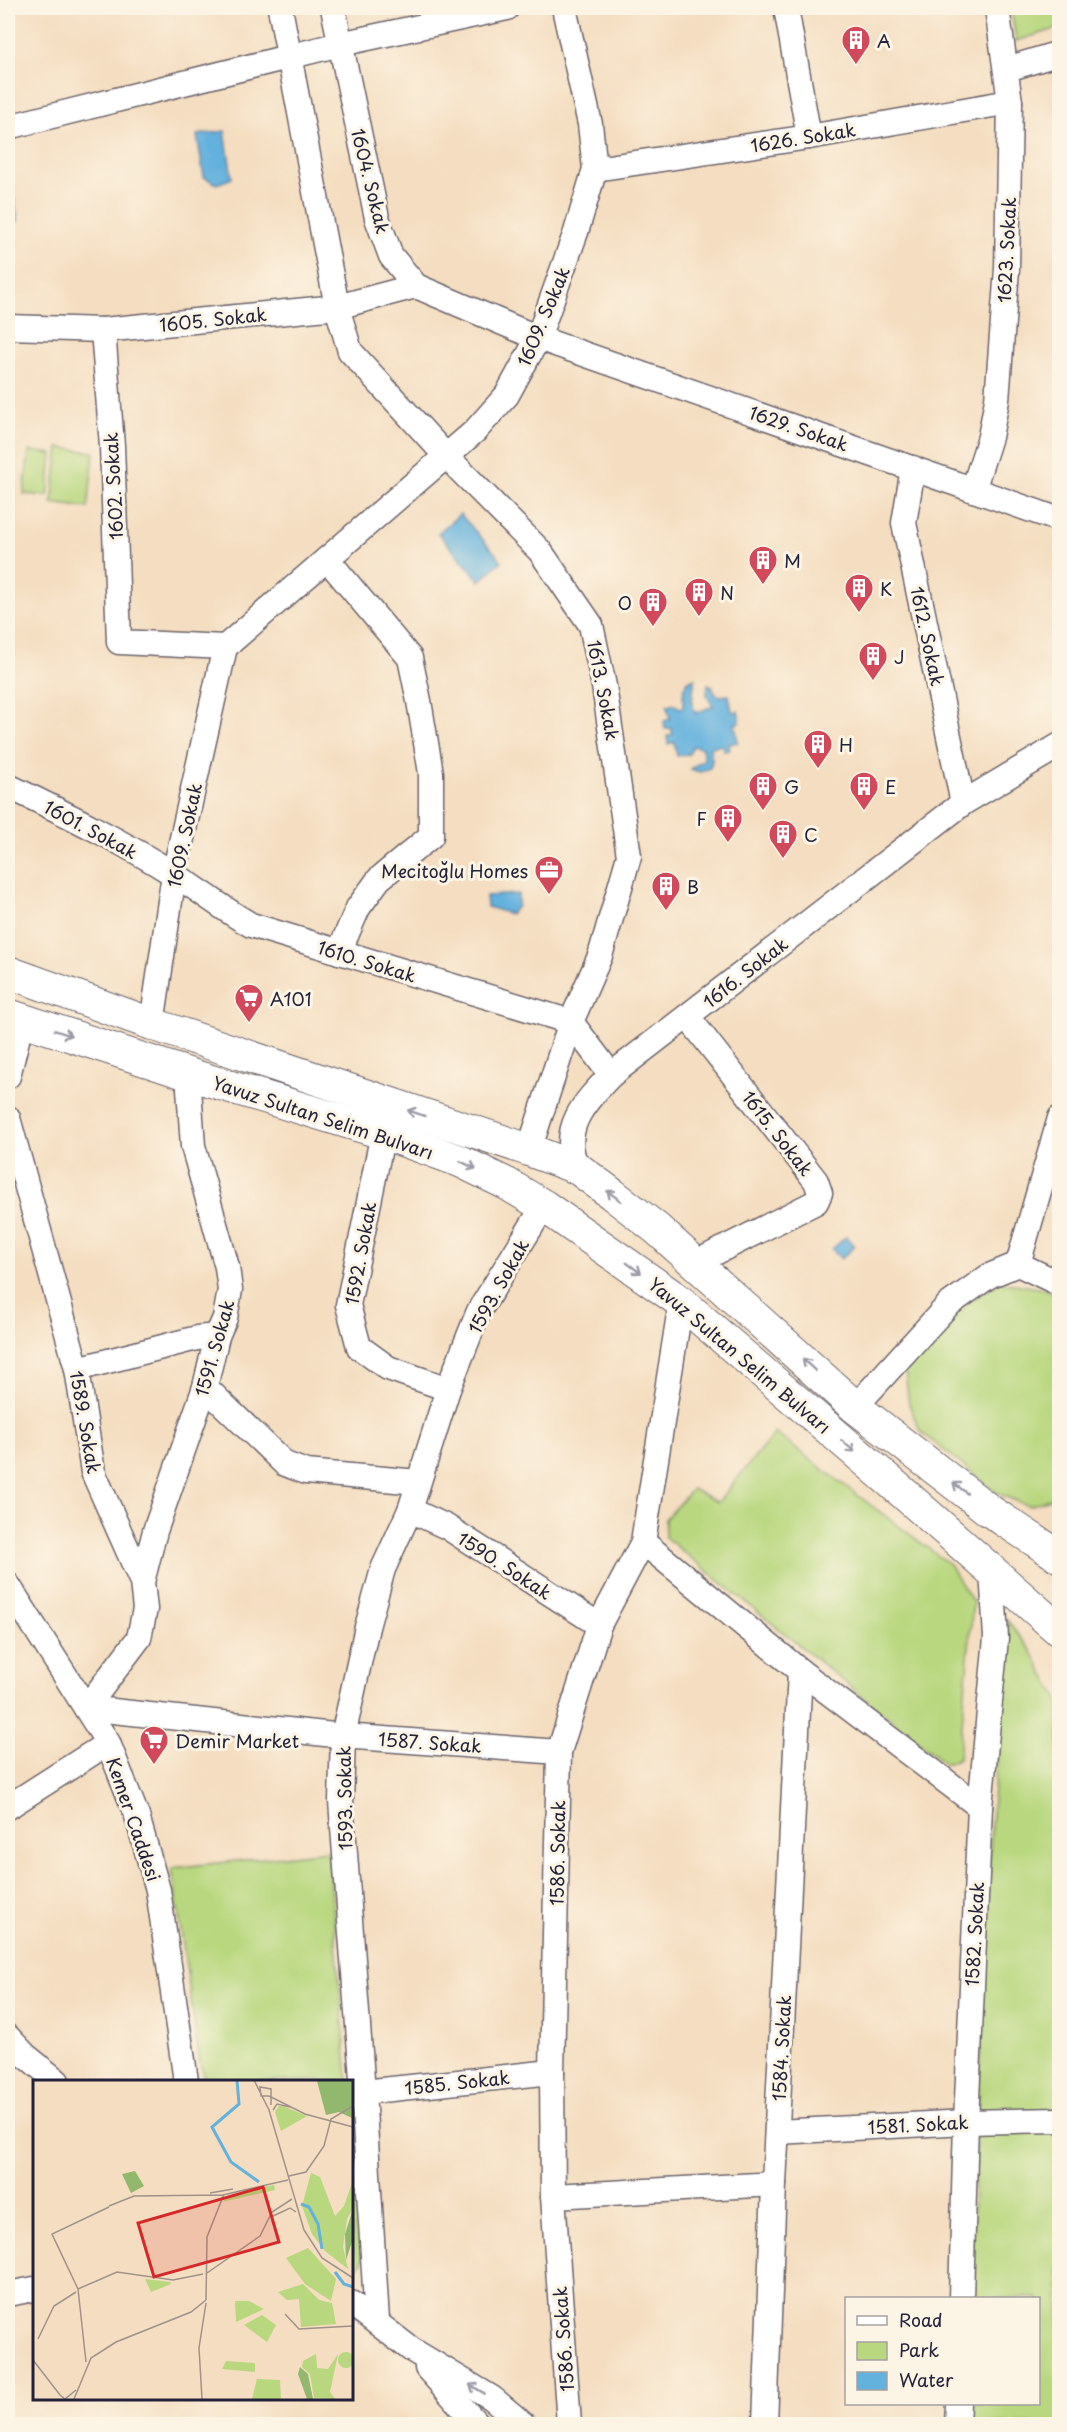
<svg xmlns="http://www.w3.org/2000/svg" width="1067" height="2432" viewBox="0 0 1067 2432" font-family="'Playpen Sans',sans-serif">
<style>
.green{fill:#b8d77e;stroke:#6d7c5c;stroke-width:1.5}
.water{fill:#63b1dd;stroke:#426a8c;stroke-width:1.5}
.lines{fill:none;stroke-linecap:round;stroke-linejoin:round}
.minor-casing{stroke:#6c636a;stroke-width:27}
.major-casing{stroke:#6c636a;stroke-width:34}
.minor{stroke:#fff;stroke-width:24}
.major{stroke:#fff;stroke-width:32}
.oneway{stroke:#9c9ca7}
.labels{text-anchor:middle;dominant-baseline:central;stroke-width:6;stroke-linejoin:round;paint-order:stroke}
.poi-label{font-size:18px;fill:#22223b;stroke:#fcf5e5;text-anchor:start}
.street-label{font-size:18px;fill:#22223b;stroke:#fcf5e5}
.inset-river{fill:none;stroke:#63b1dd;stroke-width:3}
.inset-road{fill:none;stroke:#a0928b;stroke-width:1.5}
.view{fill:#d62828;fill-opacity:0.15;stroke:#d62828;stroke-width:3}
.inset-edge{fill:none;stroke:#22223b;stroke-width:3}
</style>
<rect width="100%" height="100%" fill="#fcf5e5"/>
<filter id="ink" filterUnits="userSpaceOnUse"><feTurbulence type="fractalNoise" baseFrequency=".0167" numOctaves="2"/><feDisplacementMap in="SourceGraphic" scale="12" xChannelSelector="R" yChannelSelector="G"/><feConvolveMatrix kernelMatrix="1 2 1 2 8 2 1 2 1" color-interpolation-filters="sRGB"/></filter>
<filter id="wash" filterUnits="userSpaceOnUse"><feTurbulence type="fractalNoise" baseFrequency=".008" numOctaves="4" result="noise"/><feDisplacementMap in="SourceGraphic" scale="24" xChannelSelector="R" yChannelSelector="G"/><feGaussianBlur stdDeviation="1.35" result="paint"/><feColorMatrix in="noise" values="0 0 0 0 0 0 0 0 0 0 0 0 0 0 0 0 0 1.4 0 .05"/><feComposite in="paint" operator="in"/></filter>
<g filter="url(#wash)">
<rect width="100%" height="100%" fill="#f4ddc0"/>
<g class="green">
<path d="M 1011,8 L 1058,8 L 1059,28 L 1016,41 Z"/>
<path d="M 59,448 L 94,452 L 88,508 L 52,503 Z"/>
<path d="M 29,451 L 52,454 L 48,496 L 24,494 Z"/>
<path d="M 1000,1282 L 1045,1289 L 1059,1296 L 1060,1481 L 1055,1497 L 1029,1506 L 999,1494 L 920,1431 L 909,1404 L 905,1370 L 944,1317 Z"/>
<path d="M 775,1433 L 949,1564 L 973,1602 L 959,1758 L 946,1764 L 665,1537 L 665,1519 L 692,1489 L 718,1502 Z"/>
<path d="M 1007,1620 L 1030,1649 L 1059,1700 L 1059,2424 L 965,2424 L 966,2404 L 1038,2404 L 1038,2298 L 969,2298 L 992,1809 L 1009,1638 Z"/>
<path d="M 328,1851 L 348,2081 L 206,2081 L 200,2063 L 172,1868 Z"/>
<path d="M 351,2115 L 363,2260 L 354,2275 L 351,2273 Z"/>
</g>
<g class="water">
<path d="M 225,131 L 232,178 L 217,184 L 204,177 L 197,135 Z"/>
<path d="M 14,199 L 18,221 L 8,223 L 8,200 Z"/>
<path d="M 460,514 L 502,561 L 480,581 L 438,533 Z"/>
<path d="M 695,678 C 694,690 689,702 696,713 L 713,706 L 707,695 L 708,684 L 712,686 L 715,694 L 720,696 L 729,695 L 732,712 L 738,711 L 740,722 L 735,724 L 738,742 L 729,744 L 730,750 L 724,751 L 722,745 L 710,747 L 712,761 L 710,768 L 700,772 L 690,769 L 704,760 L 702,748 L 693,746 L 689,754 L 677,756 L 674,742 L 668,744 L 667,736 L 673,734 L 671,728 L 665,729 L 664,721 L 670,719 L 667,706 L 674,704 L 680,708 L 683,707 C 684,694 680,683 695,678 Z"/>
<path d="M 518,894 L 518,906 L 510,914 L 487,907 L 486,896 Z"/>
<path d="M 846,1237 L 855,1246 L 841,1259 L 832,1249 Z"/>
</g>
</g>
<g filter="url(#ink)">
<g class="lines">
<g class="minor-casing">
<g id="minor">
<path d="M 280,8 L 337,307 L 350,351 L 447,457 L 540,551 L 591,625 L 604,686 L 629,856 L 600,956 L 571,1022 L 529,1150"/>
<path d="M 333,8 L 377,218 L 391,256 L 416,286 L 538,338 L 1060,520"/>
<path d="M 786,8 L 809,137"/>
<path d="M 1007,69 L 1060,53"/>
<path d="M 8,127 L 340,44 L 507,8"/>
<path d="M 595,169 L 809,137 L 1010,102"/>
<path d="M 8,327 L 103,330 L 337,307 L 416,286"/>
<path d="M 103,330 L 112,446 L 119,642 L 225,647"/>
<path d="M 913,468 L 904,523 L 963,803"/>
<path d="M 973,490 L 990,437 L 997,400 L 1007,269 L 1010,102 L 997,8"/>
<path d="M 327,559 L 410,658 L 419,701 L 431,773 L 431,836 L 379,879 L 358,908 L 339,952"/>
<path d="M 8,786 C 64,813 122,841 175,875 C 201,891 224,910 251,925 L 571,1022 L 611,1075"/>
<path d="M 688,1017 L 816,1181 L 820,1193 L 816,1202 L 695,1263"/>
<path d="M 152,1024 L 174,874 L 225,647 L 475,431 L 507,395 L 538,338 L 576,232 L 595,169 L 590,124 L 564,8"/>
<path d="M 8,1076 L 22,1020"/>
<path d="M 8,1118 L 77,1369 L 93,1472 L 142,1582 L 145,1609 L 139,1638 L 86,1708"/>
<path d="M 383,1133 L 348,1305 L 359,1347 L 388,1368 L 448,1389"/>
<path d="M 577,1168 C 559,1128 585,1102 611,1075 L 963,803 L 1060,745"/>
<path d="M 1018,1264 L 1060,1284"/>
<path d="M 77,1369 L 197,1338 L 217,1336"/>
<path d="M 205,1387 L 285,1464 L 306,1472 L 418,1482"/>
<path d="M 855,1407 L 948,1305 L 989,1276 L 1018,1264 L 1060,1118"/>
<path d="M 410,1510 L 447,1527 L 599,1625"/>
<path d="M 643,1542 L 800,1671 L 980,1807"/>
<path d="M 142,1582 L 155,1531 L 205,1387 L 217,1336 L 225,1318 L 230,1290 L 227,1267 L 193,1146 L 188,1074"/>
<path d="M 8,1585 L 108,1743 L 137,1816 L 158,1890 L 186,2081"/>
<path d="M 86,1708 L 343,1736 L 559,1752"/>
<path d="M 8,1807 L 108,1743"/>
<path d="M 8,2037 L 25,2055 L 57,2081"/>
<path d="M 363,2092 L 552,2072"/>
<path d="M 777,2132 L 966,2122 L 1060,2120"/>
<path d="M 553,2196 L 774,2184"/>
<path d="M 8,2294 L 34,2289"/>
<path d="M 961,2298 L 966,2122 L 980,1807 L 996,1638 L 992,1570"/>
<path d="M 351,2303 L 412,2350 L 492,2398 L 523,2424"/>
<path d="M 377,2321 L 363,2092 L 341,1801 L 343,1736 L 367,1627 L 383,1569 L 410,1510 L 448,1389 L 479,1311 L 544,1206"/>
<path d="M 427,2368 L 477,2424"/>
<path d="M 569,2424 L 553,2196 L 552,2072 L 559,1752 L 599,1625 L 643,1542 L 681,1302"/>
<path d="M 765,2424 L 774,2184 L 800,1671"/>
<path d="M 957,2424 L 958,2404"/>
</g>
</g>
<g class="major-casing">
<g id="major">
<path d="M 8,972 L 152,1024 L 529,1150 L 577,1168 L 612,1194 L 657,1229 L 855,1407 L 990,1511 L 1060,1557"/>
<path d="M 8,1015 L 188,1074 L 383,1133 L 460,1161 L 507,1184 L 544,1206 L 681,1302 L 901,1491 L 1060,1631"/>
</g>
</g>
<use href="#minor" class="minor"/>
<use href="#major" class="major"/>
</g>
<defs><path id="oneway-shaft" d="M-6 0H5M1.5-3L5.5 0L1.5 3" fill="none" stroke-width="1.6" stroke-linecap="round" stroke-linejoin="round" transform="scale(1.5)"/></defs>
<g class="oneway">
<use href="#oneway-shaft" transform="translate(63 1033) rotate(18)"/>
<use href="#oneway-shaft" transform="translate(416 1113) rotate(-161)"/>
<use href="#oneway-shaft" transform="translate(468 1165) rotate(25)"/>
<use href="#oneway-shaft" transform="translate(614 1196) rotate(-143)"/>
<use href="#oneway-shaft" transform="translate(634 1268) rotate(36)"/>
<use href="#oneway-shaft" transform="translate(809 1365) rotate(-138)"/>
<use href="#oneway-shaft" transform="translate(848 1446) rotate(41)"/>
<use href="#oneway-shaft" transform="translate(960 1488) rotate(-142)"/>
<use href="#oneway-shaft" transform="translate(477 2389) rotate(-149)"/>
</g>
</g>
<defs>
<g id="building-pin" transform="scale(1.5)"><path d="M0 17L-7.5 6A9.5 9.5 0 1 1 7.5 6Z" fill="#d1495b" stroke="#fcf5e5"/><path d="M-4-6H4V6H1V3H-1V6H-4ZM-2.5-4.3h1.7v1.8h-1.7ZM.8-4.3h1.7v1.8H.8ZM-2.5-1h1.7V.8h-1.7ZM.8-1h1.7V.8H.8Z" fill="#fff"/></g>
<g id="office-pin" transform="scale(1.5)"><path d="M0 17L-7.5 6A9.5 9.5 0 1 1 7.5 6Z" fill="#d1495b" stroke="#fcf5e5"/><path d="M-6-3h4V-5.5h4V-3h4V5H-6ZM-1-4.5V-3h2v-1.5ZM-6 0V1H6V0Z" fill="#fff"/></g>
<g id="supermarket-pin" transform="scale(1.5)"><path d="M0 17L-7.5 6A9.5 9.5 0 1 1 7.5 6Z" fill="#d1495b" stroke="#fcf5e5"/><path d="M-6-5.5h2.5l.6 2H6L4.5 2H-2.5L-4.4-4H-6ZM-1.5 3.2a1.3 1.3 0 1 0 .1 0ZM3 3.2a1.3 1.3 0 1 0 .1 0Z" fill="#fff"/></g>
</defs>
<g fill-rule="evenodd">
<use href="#building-pin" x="856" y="40"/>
<use href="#building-pin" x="763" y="560"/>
<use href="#building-pin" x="859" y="588"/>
<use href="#building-pin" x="699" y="592"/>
<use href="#building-pin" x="653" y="602"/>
<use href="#building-pin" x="873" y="656"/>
<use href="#building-pin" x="818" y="744"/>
<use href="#building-pin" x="763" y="786"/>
<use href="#building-pin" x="864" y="786"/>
<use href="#building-pin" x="728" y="818"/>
<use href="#building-pin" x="783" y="834"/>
<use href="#office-pin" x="549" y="870"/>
<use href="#building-pin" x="666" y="886"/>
<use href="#supermarket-pin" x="249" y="998"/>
<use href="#supermarket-pin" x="154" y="1740"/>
</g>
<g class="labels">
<g class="poi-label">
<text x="877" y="40">A</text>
<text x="784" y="560">M</text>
<text x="880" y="588">K</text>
<text x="720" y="592">N</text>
<text x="632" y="602" text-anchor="end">O</text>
<text x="894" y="656">J</text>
<text x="839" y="744">H</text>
<text x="784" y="786">G</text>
<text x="885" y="786">E</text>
<text x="707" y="818" text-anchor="end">F</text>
<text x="804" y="834">C</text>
<text x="528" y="870" text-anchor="end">Mecitoğlu Homes</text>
<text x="687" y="886">B</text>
<text x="270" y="998">A101</text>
<text x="175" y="1740">Demir Market</text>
</g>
<g class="street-label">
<text transform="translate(803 137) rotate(-9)">1626. Sokak</text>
<text transform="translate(371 181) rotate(76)">1604. Sokak</text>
<text transform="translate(1006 250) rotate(-87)">1623. Sokak</text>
<text transform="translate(543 316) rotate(-67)">1609. Sokak</text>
<text transform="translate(213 319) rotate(-6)">1605. Sokak</text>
<text transform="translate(799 428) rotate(19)">1629. Sokak</text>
<text transform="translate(113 486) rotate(-93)">1602. Sokak</text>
<text transform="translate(928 636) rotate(78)">1612. Sokak</text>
<text transform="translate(604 690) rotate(79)">1613. Sokak</text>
<text transform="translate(91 829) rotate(28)">1601. Sokak</text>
<text transform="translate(184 835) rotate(-78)">1609. Sokak</text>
<text transform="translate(367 961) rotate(17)">1610. Sokak</text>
<text transform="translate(745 972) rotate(-38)">1616. Sokak</text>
<text transform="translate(323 1117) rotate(18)">Yavuz Sultan Selim Bulvarı</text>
<text transform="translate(778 1133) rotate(52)">1615. Sokak</text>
<text transform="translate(360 1253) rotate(-80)">1592. Sokak</text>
<text transform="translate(498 1286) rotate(-61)">1593. Sokak</text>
<text transform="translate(214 1348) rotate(-74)">1591. Sokak</text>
<text transform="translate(740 1355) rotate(40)">Yavuz Sultan Selim Bulvarı</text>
<text transform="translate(86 1422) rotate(80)">1589. Sokak</text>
<text transform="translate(505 1565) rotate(33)">1590. Sokak</text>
<text transform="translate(430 1742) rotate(4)">1587. Sokak</text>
<text transform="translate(344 1798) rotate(-91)">1593. Sokak</text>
<text transform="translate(134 1819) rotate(71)">Kemer Caddesi</text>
<text transform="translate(557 1853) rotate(-89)">1586. Sokak</text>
<text transform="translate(974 1934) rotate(-87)">1582. Sokak</text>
<text transform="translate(781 2048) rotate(-87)">1584. Sokak</text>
<text transform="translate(457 2082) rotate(-6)">1585. Sokak</text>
<text transform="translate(918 2124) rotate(-3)">1581. Sokak</text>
<text transform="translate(563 2339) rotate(-94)">1586. Sokak</text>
</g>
</g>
<g transform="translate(33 2080)">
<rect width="320" height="320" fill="#f4ddc0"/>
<path d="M 246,26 L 250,26 L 274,36 L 248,51 L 242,32 ZM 278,93 L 287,97 L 302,136 L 311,126 L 319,103 L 319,130 L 314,139 L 310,167 L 315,189 L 292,171 L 279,154 L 269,126 ZM 241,105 L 242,110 L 189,122 L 199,114 ZM 275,168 L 303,199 L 298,221 L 272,204 L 253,178 ZM 112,199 L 137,202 L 138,204 L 118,212 ZM 270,204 L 286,220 L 299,223 L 303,244 L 268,247 L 266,219 L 254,220 L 245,212 ZM 202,221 L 216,221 L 231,229 L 203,242 ZM 229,235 L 243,245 L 234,262 L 211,245 ZM305 280a8 8 0 1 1 16 0a8 8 0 1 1-16 0ZM 283,274 L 284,288 L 295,289 L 305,274 L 297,312 L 302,319 L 281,318 L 277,294 L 269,287 L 270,281 ZM 193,281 L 222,283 L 222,292 L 189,289 ZM 224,299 L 247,300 L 248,319 L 219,319 Z" fill="#b8d77e"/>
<path d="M 319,0 L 319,38 L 306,32 L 293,35 L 284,1 ZM 102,91 L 111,106 L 98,113 L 89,94 ZM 319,132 L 319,162 L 313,180 L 312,154 ZM 267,287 L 275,294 L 280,319 L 274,319 L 265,294 Z" fill="#92b86d"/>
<path class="inset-river" d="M 204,0 L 206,24 L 179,47 L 198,82 L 226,102M 268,124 L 276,127 L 285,144 L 289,169M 302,192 L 311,204 L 320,207"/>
<path class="inset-road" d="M 221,0 L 236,30 L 271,150 L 289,178 L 320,198M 236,16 L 272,34 L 320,47M 236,16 L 228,16 L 227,7 L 238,9 L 238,25M 240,30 L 244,24 L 257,27M 256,96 L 273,92 L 291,66 L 298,39 L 320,26M 177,113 L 200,109M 76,126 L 101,116 L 190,115 L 255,100M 238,137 L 257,128 L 263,132M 174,193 L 227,156 L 239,132 L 259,119M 45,209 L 84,192 L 140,200 L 170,194M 45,209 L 53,282M 45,209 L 19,154 L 76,127M 173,220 L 174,157 L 191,114M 252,234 L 266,249 L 320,246M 5,259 L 21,226 L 43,212M 0,280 L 27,315 L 32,319 L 43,310M 41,319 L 58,278 L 83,262 L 158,232 L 173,220M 169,319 L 166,268 L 173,223"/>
<path class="view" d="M 230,107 L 246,162 L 121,197 L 105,143 Z"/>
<rect width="320" height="320" class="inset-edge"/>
</g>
<rect width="1067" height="2432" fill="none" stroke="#fcf5e5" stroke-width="30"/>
<rect x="845" y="2297" width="195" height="108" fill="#fcf5e5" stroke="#a5a1a1" stroke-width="1.5"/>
<rect x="857" y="2316" width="30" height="9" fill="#ffffff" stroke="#a5a1a1" stroke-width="1.5"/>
<text x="899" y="2327" font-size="18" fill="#22223b">Road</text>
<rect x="857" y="2342" width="30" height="18" fill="#b8d77e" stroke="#a5a1a1" stroke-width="1.5"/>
<text x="899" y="2357" font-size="18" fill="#22223b">Park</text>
<rect x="857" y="2372" width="30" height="18" fill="#63b1dd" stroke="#a5a1a1" stroke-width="1.5"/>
<text x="899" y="2387" font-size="18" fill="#22223b">Water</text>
</svg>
